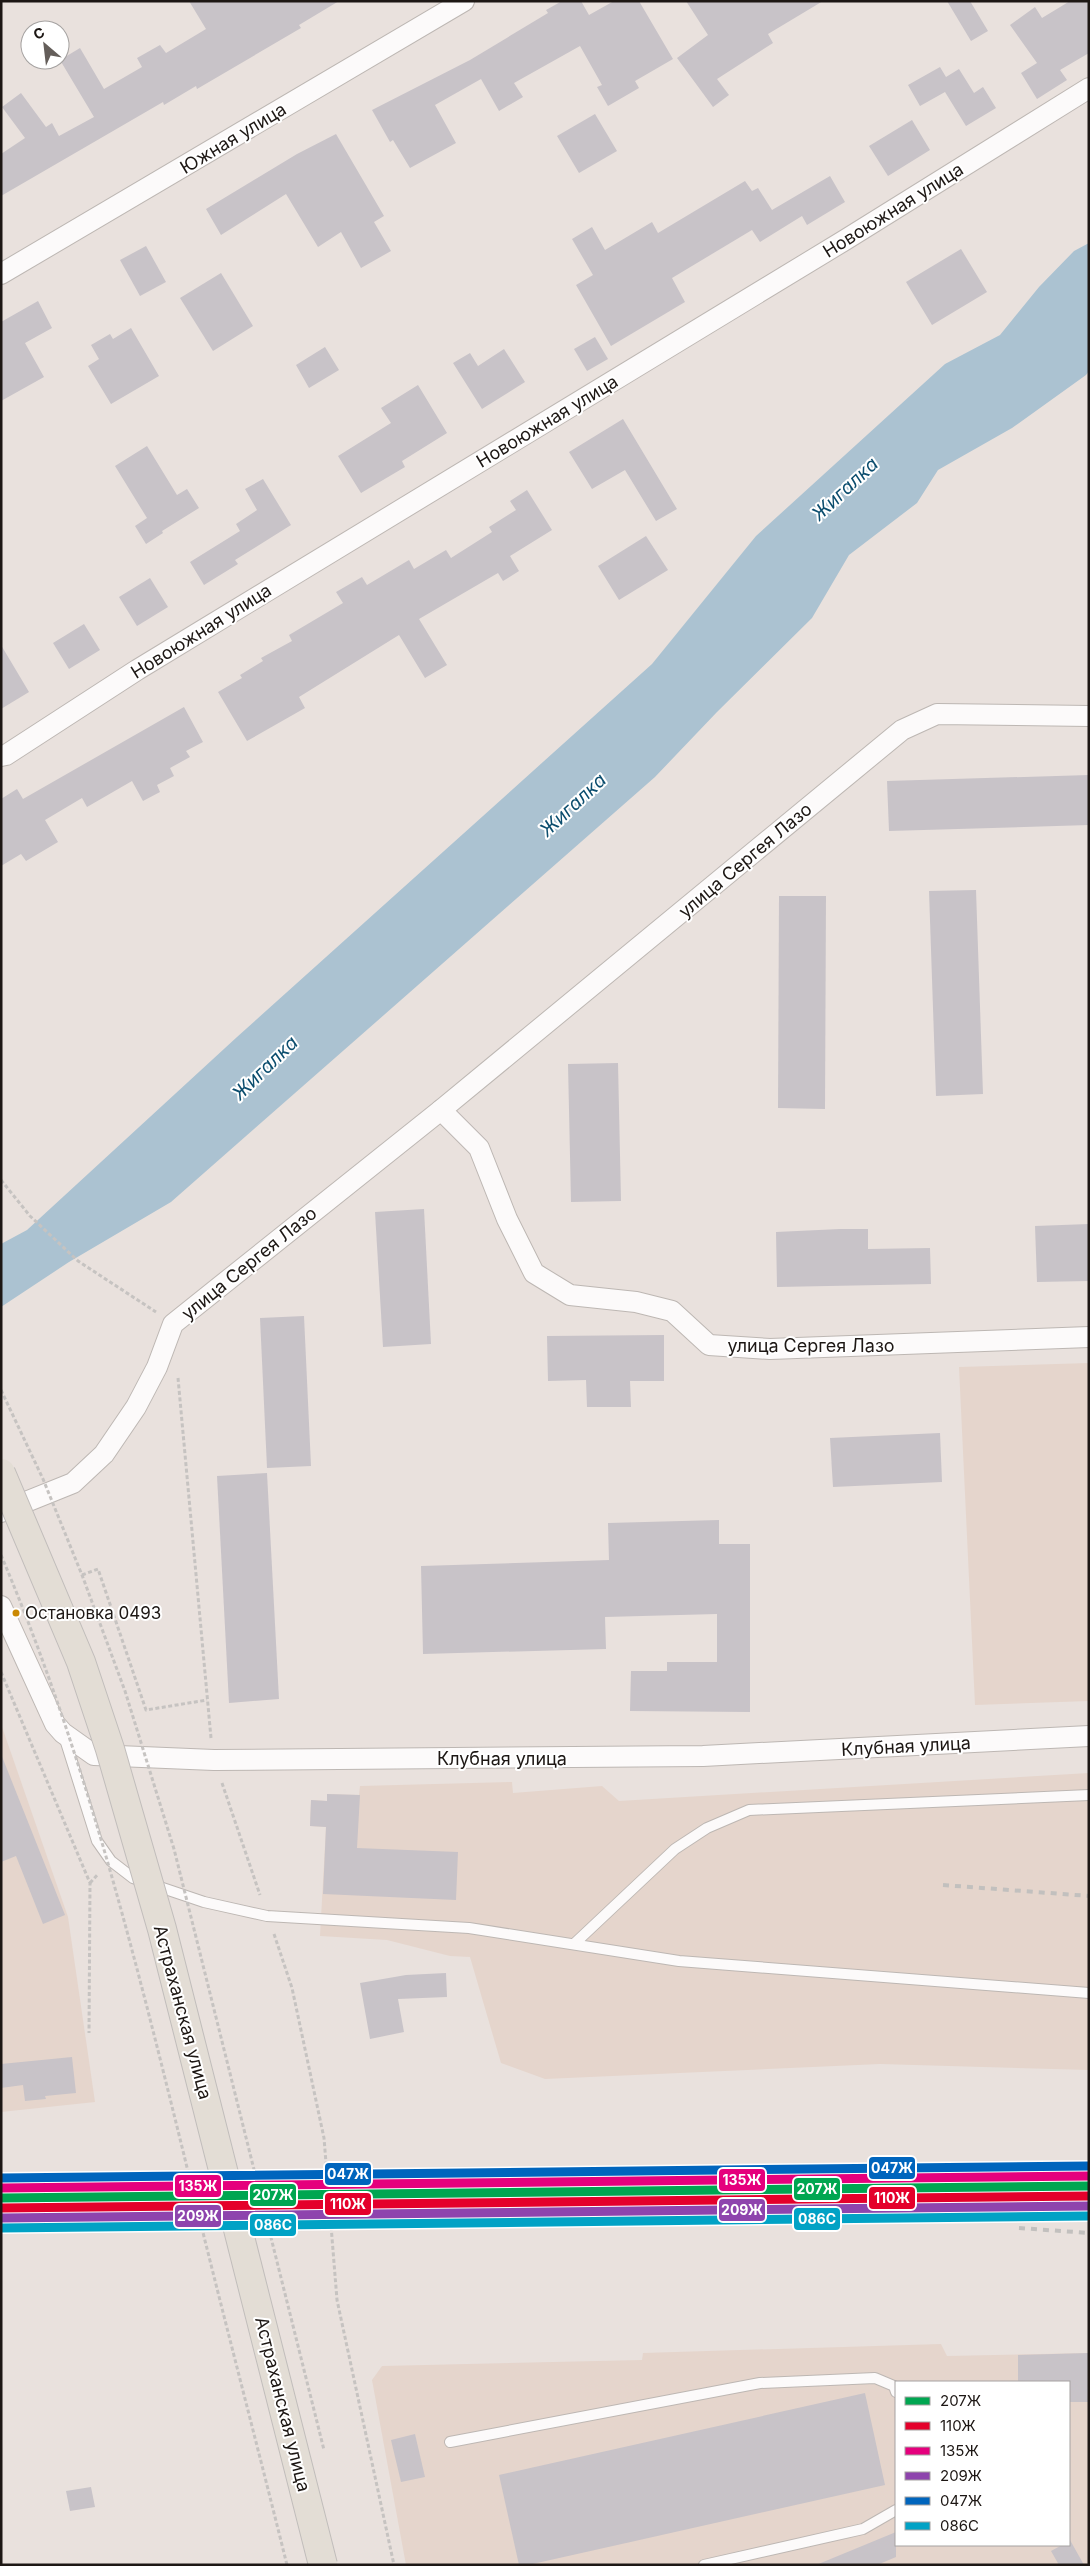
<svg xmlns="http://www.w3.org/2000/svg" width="1090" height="2566" viewBox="0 0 1090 2566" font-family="Inter,sans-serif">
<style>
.built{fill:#e5d5cc;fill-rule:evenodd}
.water{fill:#abc2d1}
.building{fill:#c8c3c8}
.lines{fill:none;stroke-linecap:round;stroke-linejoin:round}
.lane-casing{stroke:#bdb7b3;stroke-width:12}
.street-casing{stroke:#bdb7b3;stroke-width:22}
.path{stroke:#c6c3c1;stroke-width:3;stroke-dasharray:4 2.5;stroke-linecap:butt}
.lane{stroke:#fcfafa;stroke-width:10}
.street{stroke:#fcfafa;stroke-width:20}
.rail{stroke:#c2c0be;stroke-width:4;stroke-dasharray:6 6;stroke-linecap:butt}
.primary-bridge-casing{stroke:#c1bdbb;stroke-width:30;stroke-linecap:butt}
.path-bridge{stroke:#c6c3c1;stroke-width:3;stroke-dasharray:4 2.5;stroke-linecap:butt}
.primary-bridge{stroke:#e3ddd5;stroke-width:28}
.rail-1-casing{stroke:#fff;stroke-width:12}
.rail-2-casing{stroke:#fff;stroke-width:12}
.rail-3-casing{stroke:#fff;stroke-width:12}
.rail-4-casing{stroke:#fff;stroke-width:12}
.rail-5-casing{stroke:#fff;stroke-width:12}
.rail-6-casing{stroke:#fff;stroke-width:12}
.rail-1{stroke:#00a651;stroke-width:9}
.rail-2{stroke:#e4002b;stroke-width:9}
.rail-3{stroke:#e5007d;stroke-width:9}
.rail-4{stroke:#8e44ad;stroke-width:9}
.rail-5{stroke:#0065bd;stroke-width:9}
.rail-6{stroke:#01a2c5;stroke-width:9}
.bus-dot{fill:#cb8904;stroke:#fff;stroke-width:2}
.labels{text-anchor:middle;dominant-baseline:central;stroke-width:4;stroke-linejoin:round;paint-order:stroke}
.bus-label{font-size:17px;fill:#1d1714;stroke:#fff;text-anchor:start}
.street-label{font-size:18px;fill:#1d1714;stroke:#fff}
.water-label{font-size:19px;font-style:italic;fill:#0b4d6e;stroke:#fff}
.line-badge{stroke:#fff;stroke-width:2}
.badge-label{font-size:14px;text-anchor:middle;font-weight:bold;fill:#fff}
</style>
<rect width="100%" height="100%" fill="#e9e1dd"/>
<g class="built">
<path d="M 1089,1363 L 1089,1701 L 975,1705 L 959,1367 Z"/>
<path d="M 1,1724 L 68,1917 L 95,2102 L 1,2112 Z"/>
<path d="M 1089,1773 L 1089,2070 L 880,2064 L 545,2079 L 501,2063 L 470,1957 L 450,1956 L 387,1940 L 320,1936 L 326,1827 L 310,1826 L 311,1800 L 327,1801 L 327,1794 L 359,1795 L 360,1786 L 512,1782 L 513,1793 L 602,1786 L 619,1801 Z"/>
<path d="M 941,2344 L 947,2356 L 1089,2353 L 1089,2565 L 406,2565 L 372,2380 L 382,2366 L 642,2360 L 643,2353 ZM 896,2382 L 1069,2382 L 1069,2545 L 896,2545 Z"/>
</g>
<path class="water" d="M 1089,243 L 1089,371 L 1086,375 L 1012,428 L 938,470 L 917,503 L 849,555 L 812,618 L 717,712 L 655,777 L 171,1202 L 69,1262 L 1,1307 L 1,1244 L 27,1230 L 237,1037 L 652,664 L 756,536 L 945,364 L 1000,335 L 1039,287 L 1074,251 Z"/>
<g class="building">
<path d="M 189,1 L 339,1 L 299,25 L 301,28 L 197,89 L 196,86 L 164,105 L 163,102 L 1,196 L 1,154 L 25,138 L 2,107 L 21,93 L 46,127 L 52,123 L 59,136 L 94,117 L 60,60 L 80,48 L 104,89 L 142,67 L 137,58 L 160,45 L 166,53 L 206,29 Z"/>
<path d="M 562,1 L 581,1 L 589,15 L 614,1 L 639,1 L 673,59 L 635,81 L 639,88 L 608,106 L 597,87 L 602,85 L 580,46 L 514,83 L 523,97 L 499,111 L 481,79 L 435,105 L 456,143 L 410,168 L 393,140 L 390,142 L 372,110 L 470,60 L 548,13 L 546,10 Z"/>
<path d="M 686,1 L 823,1 L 768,34 L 773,43 L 717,79 L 729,95 L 713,107 L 677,58 L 708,35 Z"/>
<path d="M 947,1 L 970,1 L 988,31 L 971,41 Z"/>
<path d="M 1070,1 L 1089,1 L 1089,53 L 1060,70 L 1067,80 L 1037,99 L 1021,73 L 1037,63 L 1010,25 L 1035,7 L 1042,18 Z"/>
<path d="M 940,67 L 946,77 L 959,69 L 974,93 L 983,87 L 996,108 L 966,126 L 945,92 L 920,106 L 908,85 Z"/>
<path d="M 595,114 L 617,151 L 579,173 L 557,136 Z"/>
<path d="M 912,120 L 930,150 L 888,176 L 869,146 Z"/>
<path d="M 336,134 L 384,216 L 374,222 L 391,251 L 361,268 L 341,232 L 318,247 L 286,194 L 221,235 L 206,209 L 297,154 Z"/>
<path d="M 830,176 L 845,202 L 807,225 L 802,216 L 760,242 L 752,230 L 672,278 L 685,302 L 611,346 L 576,285 L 593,275 L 572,239 L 592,227 L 605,250 L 652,222 L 658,233 L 745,181 L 752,191 L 758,188 L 772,210 Z"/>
<path d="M 146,246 L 166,282 L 140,296 L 120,260 Z"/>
<path d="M 961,249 L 987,292 L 932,325 L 906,282 Z"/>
<path d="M 221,273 L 253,326 L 213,351 L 180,298 Z"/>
<path d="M 38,301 L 52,328 L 25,343 L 44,377 L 1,401 L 1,322 Z"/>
<path d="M 131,328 L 159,376 L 111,404 L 88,366 L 99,359 L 91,345 L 110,334 L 113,339 Z"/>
<path d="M 595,337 L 608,359 L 587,371 L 574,349 Z"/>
<path d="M 325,347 L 339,370 L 309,388 L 296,365 Z"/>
<path d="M 504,349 L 525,382 L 482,409 L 453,363 L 470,353 L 478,366 Z"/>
<path d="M 418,385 L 447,433 L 402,461 L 405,467 L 361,493 L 338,456 L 391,423 L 381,408 Z"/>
<path d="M 623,419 L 677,509 L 656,521 L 625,470 L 592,489 L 569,452 Z"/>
<path d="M 147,446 L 177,495 L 187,489 L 199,508 L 162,531 L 163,533 L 146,544 L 135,526 L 147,518 L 115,466 Z"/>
<path d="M 263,479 L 291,525 L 235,560 L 238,564 L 204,585 L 190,562 L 240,531 L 236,524 L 257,510 L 245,489 Z"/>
<path d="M 527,490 L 552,530 L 510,556 L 519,571 L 503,581 L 498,573 L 419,619 L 447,665 L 425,678 L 399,635 L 299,697 L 305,708 L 247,741 L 218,692 L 242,678 L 240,675 L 263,661 L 261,658 L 292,641 L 289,635 L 343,603 L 336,592 L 362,577 L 367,585 L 409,560 L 414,569 L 446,550 L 451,558 L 492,532 L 489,527 L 516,510 L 510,501 Z"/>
<path d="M 646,536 L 668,570 L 619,600 L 598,566 Z"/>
<path d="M 150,578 L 168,607 L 137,626 L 119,597 Z"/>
<path d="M 84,624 L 100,650 L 69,669 L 53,643 Z"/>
<path d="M 1,645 L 29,692 L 1,709 Z"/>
<path d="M 184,707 L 203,742 L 186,751 L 190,757 L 170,768 L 174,776 L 157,785 L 160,792 L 143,801 L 132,781 L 87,807 L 82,798 L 45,820 L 58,842 L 26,861 L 21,854 L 1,866 L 1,799 L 17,789 L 23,799 Z"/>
<path d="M 1089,775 L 1089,825 L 889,831 L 887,781 Z"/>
<path d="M 976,890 L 983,1094 L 936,1096 L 929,891 Z"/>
<path d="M 779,896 L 826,896 L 825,1109 L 778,1108 Z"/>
<path d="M 618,1063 L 621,1201 L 571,1202 L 568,1064 Z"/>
<path d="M 424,1209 L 431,1344 L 383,1347 L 375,1212 Z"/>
<path d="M 1089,1224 L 1089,1281 L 1037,1282 L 1035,1226 Z"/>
<path d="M 840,1229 L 868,1229 L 868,1249 L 930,1248 L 931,1284 L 777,1287 L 776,1232 Z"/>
<path d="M 304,1316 L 311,1466 L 267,1468 L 260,1318 Z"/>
<path d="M 664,1335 L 664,1381 L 630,1381 L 631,1407 L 587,1407 L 586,1380 L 548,1381 L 547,1336 Z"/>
<path d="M 940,1433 L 942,1482 L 833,1487 L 830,1438 Z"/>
<path d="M 267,1473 L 279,1699 L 229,1703 L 217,1476 Z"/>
<path d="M 719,1520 L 719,1544 L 750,1544 L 750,1712 L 630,1711 L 631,1671 L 667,1671 L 667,1662 L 717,1662 L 717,1614 L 605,1617 L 606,1649 L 423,1654 L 421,1566 L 609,1560 L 608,1523 Z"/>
<path d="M 1,1754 L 65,1915 L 43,1924 L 16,1856 L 1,1862 Z"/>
<path d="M 327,1794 L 360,1795 L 357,1848 L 458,1852 L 456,1900 L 323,1894 L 326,1827 L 310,1826 L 311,1800 L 327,1801 Z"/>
<path d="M 446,1973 L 447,1997 L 398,1999 L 404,2032 L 370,2039 L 360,1983 L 406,1975 Z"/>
<path d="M 72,2057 L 76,2093 L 45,2096 L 46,2099 L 25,2101 L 23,2085 L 1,2088 L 1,2064 Z"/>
<path d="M 1089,2353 L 1089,2402 L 1069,2402 L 1069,2382 L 1018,2382 L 1018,2355 Z"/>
<path d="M 865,2393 L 885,2485 L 528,2565 L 519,2565 L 499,2475 Z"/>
<path d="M 415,2434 L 425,2477 L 401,2482 L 391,2440 Z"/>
<path d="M 91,2487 L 95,2507 L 70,2511 L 66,2491 Z"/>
<path d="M 896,2532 L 896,2557 L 877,2565 L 816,2565 Z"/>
<path d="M 1070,2540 L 1084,2565 L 1059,2565 L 1051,2551 L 1062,2545 L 1069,2545 Z"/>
</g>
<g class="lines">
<g class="lane-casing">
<g id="lane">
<path d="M 64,1736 L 97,1841 L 111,1861 L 133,1878 L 204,1902 L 267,1916 L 469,1928 L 679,1961 L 1089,1993"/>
<path d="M 574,1944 L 675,1849 L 707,1828 L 749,1810 L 1089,1795"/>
<path d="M 450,2442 L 760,2383 L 875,2378 L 894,2386 L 896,2392"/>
<path d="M 704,2565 L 863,2529 L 896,2510"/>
</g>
</g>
<g class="street-casing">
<g id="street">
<path d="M 1,274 L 464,1"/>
<path d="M 1,756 L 6,755 L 137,670 L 845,240 L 1089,88"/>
<path d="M 441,1110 L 479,1148 L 507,1219 L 534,1273 L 570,1295 L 636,1302 L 672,1311 L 709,1345 L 770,1349 L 1089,1337"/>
<path d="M 1,1512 L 73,1483 L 104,1454 L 136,1407 L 157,1367 L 173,1324 L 441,1110 L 902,730 L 937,714 L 1089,716"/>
<path d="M 1,1606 L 55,1724 L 63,1733 L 94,1755 L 214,1760 L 703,1756 L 1089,1736"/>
</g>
</g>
<g class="path">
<path d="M 1,1180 L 30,1216 L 78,1261 L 156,1312"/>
<path d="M 178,1378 L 211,1738"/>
<path d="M 82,1575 L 98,1569 L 146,1710 L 207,1700"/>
<path d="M 1,1672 L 90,1883 L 89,2033"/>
<path d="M 222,1783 L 260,1895"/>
<path d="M 90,1883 L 98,1874"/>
<path d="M 274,1934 L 292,1988 L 324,2138 L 337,2300 L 394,2565"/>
</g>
<use href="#lane" class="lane"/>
<use href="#street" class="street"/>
<g class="rail">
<path d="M 943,1885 L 1089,1896"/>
<path d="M 1,2202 L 40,2198"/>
<path d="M 1019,2228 L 1089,2233"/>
</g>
<g class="primary-bridge-casing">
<path id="primary-bridge" d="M 1,1473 L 81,1662 L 110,1749 L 162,1929 L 323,2565"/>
</g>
<g class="path-bridge">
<path d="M 1,1390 L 43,1479 L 82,1575 L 125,1691 L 174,1849 L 324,2450"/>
<path d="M 1,1555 C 83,1748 134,1952 184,2155 C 217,2292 253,2428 287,2565"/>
</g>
<use href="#primary-bridge" class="primary-bridge"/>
<g class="rail-1-casing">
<path id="rail-1" d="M 1,2198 L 1089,2186"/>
</g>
<g class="rail-2-casing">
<path id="rail-2" d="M 1,2208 L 1089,2196"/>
</g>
<g class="rail-3-casing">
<path id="rail-3" d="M 1,2188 L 1089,2176"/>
</g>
<g class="rail-4-casing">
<path id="rail-4" d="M 1,2218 L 1089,2206"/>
</g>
<g class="rail-5-casing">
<path id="rail-5" d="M 1,2178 L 1089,2166"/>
</g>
<g class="rail-6-casing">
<path id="rail-6" d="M 1,2228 L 1089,2216"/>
</g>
<use href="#rail-1" class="rail-1"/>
<use href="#rail-2" class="rail-2"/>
<use href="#rail-3" class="rail-3"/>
<use href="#rail-4" class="rail-4"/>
<use href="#rail-5" class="rail-5"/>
<use href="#rail-6" class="rail-6"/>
</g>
<circle class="bus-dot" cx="16" cy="1613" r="4.5"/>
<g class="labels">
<g class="bus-label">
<text x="25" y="1613">Остановка 0493</text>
</g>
<g class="street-label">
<text transform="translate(233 138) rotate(-31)">Южная улица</text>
<text transform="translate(893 210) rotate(-32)">Новоюжная улица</text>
<text transform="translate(547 421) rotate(-31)">Новоюжная улица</text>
<text transform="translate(201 631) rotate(-32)">Новоюжная улица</text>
<text transform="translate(745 860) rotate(-40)">улица Сергея Лазо</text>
<text transform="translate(249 1263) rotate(-39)">улица Сергея Лазо</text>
<text x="811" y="1345">улица Сергея Лазо</text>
<text transform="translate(906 1746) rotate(-3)">Клубная улица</text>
<text x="502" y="1758">Клубная улица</text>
<text transform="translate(183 2012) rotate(75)">Астраханская улица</text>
<text transform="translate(283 2404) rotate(76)">Астраханская улица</text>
</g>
<g class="water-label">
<text transform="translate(845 489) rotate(-43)">Жигалка</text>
<text transform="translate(573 805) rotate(-43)">Жигалка</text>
<text transform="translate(265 1068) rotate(-44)">Жигалка</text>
</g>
</g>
<g class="line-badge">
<rect x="868" y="2156" width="48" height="24" rx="5" fill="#0065bd"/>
<rect x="324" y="2162" width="48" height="24" rx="5" fill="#0065bd"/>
<rect x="718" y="2168" width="48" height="24" rx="5" fill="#e5007d"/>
<rect x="174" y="2174" width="48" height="24" rx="5" fill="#e5007d"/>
<rect x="793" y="2177" width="48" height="24" rx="5" fill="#00a651"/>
<rect x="249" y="2183" width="48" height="24" rx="5" fill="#00a651"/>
<rect x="868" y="2186" width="48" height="24" rx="5" fill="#e4002b"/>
<rect x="324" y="2192" width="48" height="24" rx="5" fill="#e4002b"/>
<rect x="718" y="2198" width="48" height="24" rx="5" fill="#8e44ad"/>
<rect x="174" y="2204" width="48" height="24" rx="5" fill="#8e44ad"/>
<rect x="793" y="2207" width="48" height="24" rx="5" fill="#01a2c5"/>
<rect x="249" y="2213" width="48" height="24" rx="5" fill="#01a2c5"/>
</g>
<g class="badge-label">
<text x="892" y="2173">047Ж</text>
<text x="348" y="2179">047Ж</text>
<text x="742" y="2185">135Ж</text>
<text x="198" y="2191">135Ж</text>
<text x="817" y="2194">207Ж</text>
<text x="273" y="2200">207Ж</text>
<text x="892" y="2203">110Ж</text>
<text x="348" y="2209">110Ж</text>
<text x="742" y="2215">209Ж</text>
<text x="198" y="2221">209Ж</text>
<text x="817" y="2224">086С</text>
<text x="273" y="2230">086С</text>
</g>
<rect width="1090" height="2566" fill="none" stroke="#1d1714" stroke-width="5"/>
<rect x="895" y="2381" width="175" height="165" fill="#ffffff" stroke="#a5a2a1"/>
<rect x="905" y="2397" width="25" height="8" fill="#00a651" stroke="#a5a2a1"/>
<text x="940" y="2406" font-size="15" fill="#1d1714">207Ж</text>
<rect x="905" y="2422" width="25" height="8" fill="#e4002b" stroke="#a5a2a1"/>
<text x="940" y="2431" font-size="15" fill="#1d1714">110Ж</text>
<rect x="905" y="2447" width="25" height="8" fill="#e5007d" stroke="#a5a2a1"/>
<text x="940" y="2456" font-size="15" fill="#1d1714">135Ж</text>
<rect x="905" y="2472" width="25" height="8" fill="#8e44ad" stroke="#a5a2a1"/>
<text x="940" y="2481" font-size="15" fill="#1d1714">209Ж</text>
<rect x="905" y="2497" width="25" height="8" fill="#0065bd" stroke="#a5a2a1"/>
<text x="940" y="2506" font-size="15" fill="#1d1714">047Ж</text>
<rect x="905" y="2522" width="25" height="8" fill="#01a2c5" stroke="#a5a2a1"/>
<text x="940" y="2531" font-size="15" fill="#1d1714">086С</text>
<g transform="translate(45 45) rotate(332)"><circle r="24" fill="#ffffff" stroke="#a5a2a1"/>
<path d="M0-4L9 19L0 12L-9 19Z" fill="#645e5a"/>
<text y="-8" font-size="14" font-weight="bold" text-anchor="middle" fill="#1d1714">С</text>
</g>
</svg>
